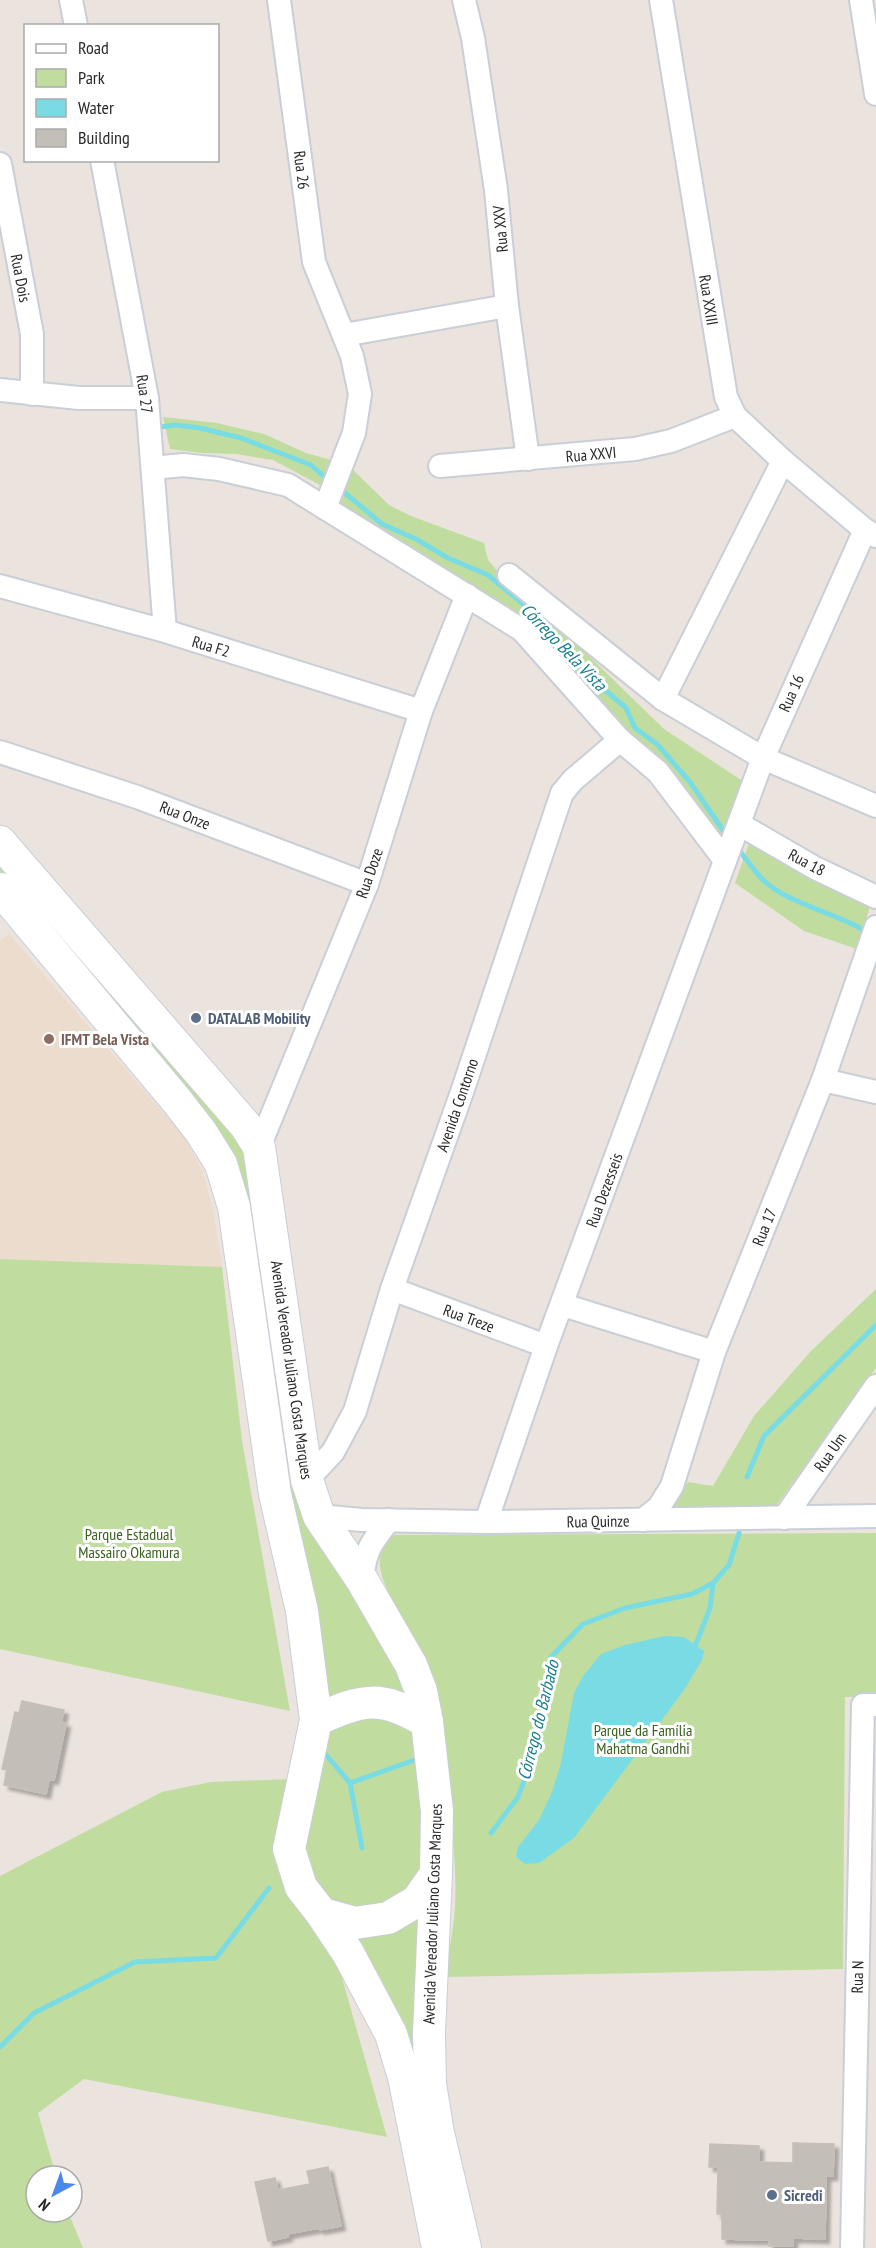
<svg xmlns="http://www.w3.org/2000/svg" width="876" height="2248" viewBox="0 0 876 2248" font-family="'PT Sans Narrow',sans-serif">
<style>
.education{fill:#ebdcce}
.green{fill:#c0dd9f}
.water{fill:#79dce4}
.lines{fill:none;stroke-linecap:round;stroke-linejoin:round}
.stream{stroke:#79dce4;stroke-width:5}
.building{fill:#c4beb9;stroke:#c6beb7;stroke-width:1.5;filter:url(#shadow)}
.street-casing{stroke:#c9ced7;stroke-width:26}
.secondary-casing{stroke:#c9ced7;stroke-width:34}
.street{stroke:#fff;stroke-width:22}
.secondary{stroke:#fff;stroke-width:32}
.service-dot{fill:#5c6f8a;stroke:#fff;stroke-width:2}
.education-dot{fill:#8d6e63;stroke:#fff;stroke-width:2}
.labels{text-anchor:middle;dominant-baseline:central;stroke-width:6;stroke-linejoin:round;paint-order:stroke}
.street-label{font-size:16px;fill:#2a2a2a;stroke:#fff}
.service-label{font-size:16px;font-weight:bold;fill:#4e5e75;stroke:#fff;text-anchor:start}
.education-label{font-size:16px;font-weight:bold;fill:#785e54;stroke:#fff;text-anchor:start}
.park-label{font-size:16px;fill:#3a6120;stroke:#fff}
.water-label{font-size:18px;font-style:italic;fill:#197e90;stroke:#fff}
</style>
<defs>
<filter id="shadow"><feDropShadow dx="4.5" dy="4.5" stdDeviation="1.5" flood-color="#0004"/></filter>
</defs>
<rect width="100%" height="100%" fill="#ebe3dd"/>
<path class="education" d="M 9,934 L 183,1136 L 203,1172 L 214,1215 L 222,1267 L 0,1259 L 0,941 Z"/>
<g class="green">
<path d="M 163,417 L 217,423 L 264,434 L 306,453 L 331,460 L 322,486 L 273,460 L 236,454 L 202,453 L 170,449 Z"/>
<path d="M 347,464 L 389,505 L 411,516 L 484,543 L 488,560 L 510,586 L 561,629 L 664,729 L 744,782 L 723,845 L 535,627 L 487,596 L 385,536 L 340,503 Z"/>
<path d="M 749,843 L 871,903 L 857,949 L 804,931 L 735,883 Z"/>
<path d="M 0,855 L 247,1154 L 290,1453 L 415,1694 L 324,1709 L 248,1222 L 0,879 Z"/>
<path d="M 0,1259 L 222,1267 L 242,1441 L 290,1711 L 0,1649 Z"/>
<path d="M 876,1289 L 876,1368 L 775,1507 L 667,1515 L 688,1482 L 713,1486 L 754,1416 L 811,1351 Z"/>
<path d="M 876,1533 L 876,1697 L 845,1697 L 843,1969 L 445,1977 C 448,1954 454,1929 455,1905 C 457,1868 452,1832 448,1796 C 445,1767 442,1738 438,1710 C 435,1693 429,1677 425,1661 C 415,1627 354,1566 392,1535 Z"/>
<path d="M 384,1716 L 422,1735 L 422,1881 L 385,1911 L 328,1904 L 300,1863 L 322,1737 L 336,1724 Z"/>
<path d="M 293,1779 L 289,1790 L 387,2137 L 84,2079 L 38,2113 L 56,2176 L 36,2176 L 36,2212 L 68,2212 L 83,2248 L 0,2248 L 0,1876 L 162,1792 L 211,1782 Z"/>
<path d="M 430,1906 L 420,2116 L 349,1938 Z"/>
</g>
<path class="water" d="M 664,1636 L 684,1637 L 704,1651 L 702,1660 L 684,1690 L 574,1838 L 539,1863 L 525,1864 L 516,1857 L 518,1847 L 539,1820 L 552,1792 L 561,1763 L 574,1693 L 583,1676 L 601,1654 L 625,1645 Z"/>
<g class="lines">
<g class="stream">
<path d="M 160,427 L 176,425 L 200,428 L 241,438 L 311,465 L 329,481"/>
<path d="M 339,488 L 382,524 L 416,539 L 448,558 L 488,575 L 545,622 L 562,647 L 583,671 L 626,708 L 635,728 L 657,744 L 690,782 L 727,836"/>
<path d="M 737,848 C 746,858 754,871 763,880 C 788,904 837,913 867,932"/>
<path d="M 747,1477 L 764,1436 L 876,1325"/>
<path d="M 696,1644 L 710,1608 L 713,1583"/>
<path d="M 322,1750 L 350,1783 L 420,1758"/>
<path d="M 350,1783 L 362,1848"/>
<path d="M 491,1833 L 518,1797 L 533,1758 L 551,1657 L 583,1624 L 625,1608 L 692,1594 L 713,1583 L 729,1565 L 739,1533"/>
<path d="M 0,2047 L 34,2013 L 135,1962 L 216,1958 L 269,1888"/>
</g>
</g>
<g class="building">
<path d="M 22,1701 L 64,1710 L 61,1722 L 66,1723 L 54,1780 L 49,1779 L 46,1794 L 4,1785 L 7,1770 L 2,1769 L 15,1712 L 19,1713 Z"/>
<path d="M 793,2143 L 834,2144 L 833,2176 L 826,2176 L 825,2239 L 793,2238 L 793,2246 L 769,2246 L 769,2240 L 722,2239 L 722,2214 L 717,2214 L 718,2167 L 709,2167 L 710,2144 L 759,2146 L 759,2162 L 793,2163 Z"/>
<path d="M 328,2167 L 341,2226 L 320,2230 L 319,2228 L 287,2234 L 288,2237 L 268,2241 L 255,2182 L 275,2178 L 278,2190 L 310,2184 L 307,2171 Z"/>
</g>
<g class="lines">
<g class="street-casing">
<g id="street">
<path d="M 71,0 L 76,26"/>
<path d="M 279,0 L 314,262 L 352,356 L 360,394 L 354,433 L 325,508"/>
<path d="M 464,0 L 473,38 L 496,190 L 507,306 L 528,459"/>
<path d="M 661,0 L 726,397 L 735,416 L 783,461 L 865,530 L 876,536"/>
<path d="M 861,0 L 876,94"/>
<path d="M 102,160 L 147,398 L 165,631"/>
<path d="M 0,164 L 32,334 L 32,394"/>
<path d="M 344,335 L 507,306"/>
<path d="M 0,390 L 79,398 L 147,398"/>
<path d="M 440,466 L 635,449 L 671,441 L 735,416"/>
<path d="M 153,468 L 183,465 L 219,469 L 288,485 L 522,630 L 620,740 L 658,772 L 724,859"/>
<path d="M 509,575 L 663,699 L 763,758 L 876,806"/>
<path d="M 0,586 L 165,631 L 421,711"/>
<path d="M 663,699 L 783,461"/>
<path d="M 0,752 L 137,797 L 367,884"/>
<path d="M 739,824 L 815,868 L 876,897"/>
<path d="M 823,1080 L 876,1092"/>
<path d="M 259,1147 L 367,884 L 421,711 L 467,595"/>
<path d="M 392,1289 L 546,1346"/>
<path d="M 563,1305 L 714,1352"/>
<path d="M 307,1480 L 333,1452 L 355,1411 L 392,1289 L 462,1092 L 562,793 L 573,780 L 620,740"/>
<path d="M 319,1516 L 362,1520 L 486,1522 L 876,1516"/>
<path d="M 784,1518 L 876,1386"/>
<path d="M 643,1520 L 659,1507 L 672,1486 L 714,1352 L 823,1080 L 876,927"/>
<path d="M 486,1522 L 546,1346 L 763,758 L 865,530"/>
<path d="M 362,1580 C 365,1550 371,1543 389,1520"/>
<path d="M 852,2248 L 863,1705 L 876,1705"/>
</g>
</g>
<g class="secondary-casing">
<g id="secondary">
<path d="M 0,842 L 246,1126 L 259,1147 L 307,1480 L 319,1516 L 362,1580 L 411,1665 L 421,1691 L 427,1722 L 437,1811 L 436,1874 L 429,2033 L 430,2084 L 438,2133 L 465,2248"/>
<path d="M 0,889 L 177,1101 L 201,1132 L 221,1164 L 234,1207 L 275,1494 L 302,1611 L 316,1720 L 289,1849 L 301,1887 L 322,1914 L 348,1953 L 391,2034 L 404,2077 L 438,2248"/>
<path d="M 316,1720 C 365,1698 380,1695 427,1722"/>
<path d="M 322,1914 L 355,1923 L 388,1918 L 417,1901 L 436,1874"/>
</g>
</g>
<use href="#street" class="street"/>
<use href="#secondary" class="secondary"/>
</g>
<g class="service-dot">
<circle cx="196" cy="1018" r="6"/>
<circle cx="772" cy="2195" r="6"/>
</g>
<circle class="education-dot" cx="49" cy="1039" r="6"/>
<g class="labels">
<g class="street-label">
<text transform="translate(302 170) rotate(83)">Rua 26</text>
<text transform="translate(500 229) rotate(-95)">Rua XXV</text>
<text transform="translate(21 278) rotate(79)">Rua Dois</text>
<text transform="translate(709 300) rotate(81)">Rua XXIII</text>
<text transform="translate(145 394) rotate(82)">Rua 27</text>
<text transform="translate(591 454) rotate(-5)">Rua XXVI</text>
<text transform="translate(211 646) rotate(17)">Rua F2</text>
<text transform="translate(791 693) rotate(-66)">Rua 16</text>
<text transform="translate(185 815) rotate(21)">Rua Onze</text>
<text transform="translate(807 862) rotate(28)">Rua 18</text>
<text transform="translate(369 873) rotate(-71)">Rua Doze</text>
<text transform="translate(457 1105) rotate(-71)">Avenida Contorno</text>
<text transform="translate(604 1190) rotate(-70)">Rua Dezesseis</text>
<text transform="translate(764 1227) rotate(-68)">Rua 17</text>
<text transform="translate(469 1318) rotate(20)">Rua Treze</text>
<text transform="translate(292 1370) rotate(82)">Avenida Vereador Juliano Costa Marques</text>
<text transform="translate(830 1452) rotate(-55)">Rua Um</text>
<text transform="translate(598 1521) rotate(-1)">Rua Quinze</text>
<text transform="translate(432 1914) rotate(-88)">Avenida Vereador Juliano Costa Marques</text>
<text transform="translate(857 1977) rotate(-89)">Rua N</text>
</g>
<g class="service-label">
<text x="208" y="1018">DATALAB Mobility</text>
<text x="784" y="2195">Sicredi</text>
</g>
<g class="education-label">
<text x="61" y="1039">IFMT Bela Vista</text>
</g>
<g class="park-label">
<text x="129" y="1534">Parque Estadual<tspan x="129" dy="18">Massairo Okamura</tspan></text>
<text x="643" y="1730">Parque da Família<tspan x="643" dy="18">Mahatma Gandhi</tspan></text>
</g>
<g class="water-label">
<text transform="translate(564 647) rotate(46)">Córrego Bela Vista</text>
<text transform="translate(538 1720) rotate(-76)">Córrego do Barbado</text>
</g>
</g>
<rect x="24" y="24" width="195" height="138" fill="#ffffff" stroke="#aaaaaa" stroke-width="1.5"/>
<rect x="36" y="44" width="30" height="9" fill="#ffffff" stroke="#aaaaaa" stroke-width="1.5"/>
<text x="78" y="54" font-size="18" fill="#2a2a2a">Road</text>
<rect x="36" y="69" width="30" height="18" fill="#c0dd9f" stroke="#aaaaaa" stroke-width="1.5"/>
<text x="78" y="84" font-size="18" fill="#2a2a2a">Park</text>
<rect x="36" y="99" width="30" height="18" fill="#79dce4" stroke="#aaaaaa" stroke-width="1.5"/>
<text x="78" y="114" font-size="18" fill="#2a2a2a">Water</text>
<rect x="36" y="129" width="30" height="18" fill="#c4beb9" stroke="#aaaaaa" stroke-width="1.5"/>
<text x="78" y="144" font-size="18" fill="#2a2a2a">Building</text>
<g transform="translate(54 2194) rotate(221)"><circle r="28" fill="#ffffff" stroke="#aaaaaa" stroke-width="1.5"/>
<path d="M0-4.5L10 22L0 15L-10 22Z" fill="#4b88ea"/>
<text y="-9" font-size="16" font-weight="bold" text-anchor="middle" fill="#2a2a2a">N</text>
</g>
</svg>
